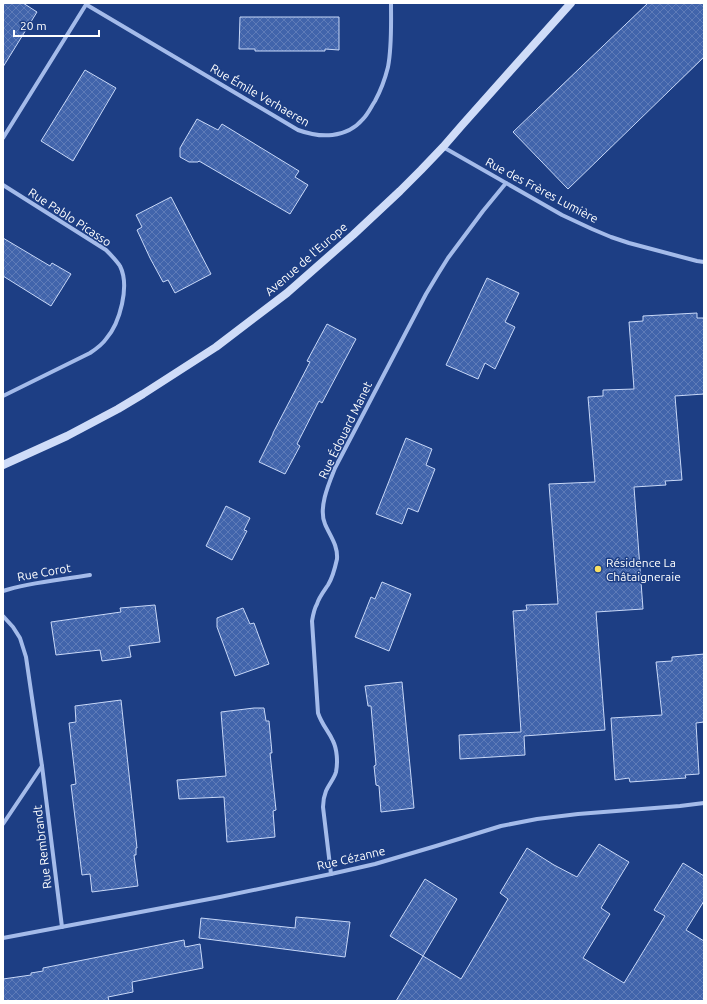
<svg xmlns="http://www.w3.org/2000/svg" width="707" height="1004" viewBox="0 0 707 1004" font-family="Ubuntu,sans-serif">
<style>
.building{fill:url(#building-cross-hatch);stroke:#c8d8f8}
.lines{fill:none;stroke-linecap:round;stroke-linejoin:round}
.street{stroke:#a4bbea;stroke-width:4}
.secondary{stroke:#cfdcf8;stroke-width:8}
.poi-dot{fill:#fae062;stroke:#1d3e84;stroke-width:1.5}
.labels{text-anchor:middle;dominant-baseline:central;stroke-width:3;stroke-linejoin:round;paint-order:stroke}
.street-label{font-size:12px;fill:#fff;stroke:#1d3e84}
.poi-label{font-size:12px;fill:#fff;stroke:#1d3e84;text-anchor:start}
</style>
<defs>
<pattern id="building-cross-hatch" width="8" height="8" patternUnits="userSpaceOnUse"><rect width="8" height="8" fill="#4164ab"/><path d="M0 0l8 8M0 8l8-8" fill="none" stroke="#5e7bb8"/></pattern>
</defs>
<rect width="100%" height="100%" fill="#1d3e84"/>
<g class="building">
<path d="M 3,3 L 23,3 L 37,12 L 3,67 Z"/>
<path d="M 648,3 L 704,3 L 704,57 L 568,189 L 513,132 Z"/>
<path d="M 240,17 L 339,17 L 339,50 L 325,49 L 325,51 L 255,51 L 255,49 L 239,49 Z"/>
<path d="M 85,70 L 116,88 L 73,161 L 41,141 Z"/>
<path d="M 197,119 L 218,130 L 222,124 L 299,171 L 295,177 L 308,185 L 290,214 L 199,161 L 198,162 L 189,162 L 180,157 L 180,148 Z"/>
<path d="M 171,197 L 211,274 L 175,293 L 168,280 L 163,282 L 150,258 L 137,230 L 142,227 L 136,215 Z"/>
<path d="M 3,238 L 50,266 L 52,263 L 71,274 L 51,306 L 3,276 Z"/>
<path d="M 487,278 L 519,293 L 505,322 L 515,327 L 495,369 L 485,363 L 478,379 L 446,365 Z"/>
<path d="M 697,313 L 697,318 L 704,318 L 704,394 L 675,396 L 682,480 L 665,481 L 666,485 L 634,487 L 643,609 L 596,612 L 605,730 L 524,736 L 525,755 L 460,759 L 459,735 L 521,732 L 513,611 L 527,610 L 526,605 L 558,604 L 549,484 L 595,482 L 588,397 L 603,396 L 603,390 L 634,389 L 629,322 L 643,321 L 643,316 Z"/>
<path d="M 327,324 L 356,339 L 322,403 L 319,401 L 297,444 L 300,446 L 285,474 L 259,462 L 273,434 L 273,433 L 310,362 L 307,361 Z"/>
<path d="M 406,438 L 432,449 L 426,465 L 435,469 L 418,512 L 408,508 L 402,524 L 376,514 Z"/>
<path d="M 226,506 L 250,518 L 244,530 L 247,531 L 232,560 L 206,546 Z"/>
<path d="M 382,582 L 411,594 L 389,651 L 355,637 L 371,597 L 375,599 Z"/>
<path d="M 155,605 L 160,642 L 129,646 L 131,657 L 102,661 L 100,650 L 56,655 L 51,622 L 121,612 L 120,608 Z"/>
<path d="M 243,608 L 250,624 L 254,623 L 269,664 L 235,676 L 217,627 L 217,618 Z"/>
<path d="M 704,654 L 704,722 L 696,723 L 699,774 L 685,775 L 686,778 L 630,782 L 629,778 L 615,780 L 611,718 L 662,715 L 656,662 L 672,661 L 672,657 Z"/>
<path d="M 402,682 L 414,808 L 381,812 L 379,786 L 376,785 L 374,766 L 376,765 L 371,706 L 368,706 L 365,686 Z"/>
<path d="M 121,700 L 137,848 L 136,848 L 136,855 L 134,855 L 138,886 L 92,892 L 90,874 L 82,875 L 71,785 L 76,784 L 69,723 L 76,722 L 75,706 Z"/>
<path d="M 254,708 L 264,708 L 266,721 L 269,721 L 272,753 L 270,753 L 276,810 L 273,811 L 275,837 L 227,842 L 224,797 L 179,799 L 177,780 L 226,776 L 221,712 Z"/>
<path d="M 599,844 L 629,862 L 601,908 L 610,914 L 583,958 L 624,983 L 665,916 L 654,910 L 683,863 L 704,876 L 704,901 L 686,930 L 704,941 L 704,1001 L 396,1001 L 423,956 L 461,979 L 508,899 L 500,893 L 527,848 L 554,865 L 577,877 Z"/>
<path d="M 425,879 L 457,899 L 423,956 L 390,936 Z"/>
<path d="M 296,917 L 350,922 L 345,957 L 199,938 L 201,918 L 295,928 Z"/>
<path d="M 184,940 L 185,947 L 200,944 L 203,968 L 132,982 L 133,992 L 108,997 L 109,1001 L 3,1001 L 3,979 L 31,975 L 31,973 L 43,971 L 43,968 Z"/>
</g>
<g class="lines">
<g class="street">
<path d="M 87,5 L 298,130 C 320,138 346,139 363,119 C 368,114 371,107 375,101 C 381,90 385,79 388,67 C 392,46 391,24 391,3"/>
<path d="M 3,138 L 87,3"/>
<path d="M 443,147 L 562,215 L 592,229 L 611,237 L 629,243 L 697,261 L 704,262"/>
<path d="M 3,185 L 106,250 C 111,255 116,260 120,266 C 130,286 120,323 106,339 C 102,345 96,349 90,353 L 3,396"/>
<path d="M 3,591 C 30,582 61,580 90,575"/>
<path d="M 3,616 L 13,627 L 20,638 L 26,657 L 42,766 L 62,927"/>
<path d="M 3,824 L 42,766"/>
<path d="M 331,874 L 323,807 C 323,801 324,796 326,791 C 329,784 334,779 336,772 C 338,762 337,749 333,741 C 328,730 322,725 318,713 L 312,621 C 313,615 314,609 317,604 C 319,597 324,591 328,585 C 333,577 335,568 337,559 C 338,545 330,536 325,524 C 318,508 329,483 335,468 L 426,294 L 438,274 L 448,258 L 483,211 L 506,183"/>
<path d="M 3,938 L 220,897 L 331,874 L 375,864 L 436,846 L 501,826 L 537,819 L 578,814 L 680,806 L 704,803"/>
</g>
<path class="secondary" d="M 3,465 L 67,436 L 118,409 L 143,394 L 216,347 L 287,293 L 353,235 L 400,191 L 421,170 L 443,147 L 463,124 L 571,3"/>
</g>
<circle class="poi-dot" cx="598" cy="569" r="4"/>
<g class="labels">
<g class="street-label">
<text transform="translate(260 95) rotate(30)">Rue Émile Verhaeren</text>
<text transform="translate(542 190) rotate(28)">Rue des Frères Lumière</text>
<text transform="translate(70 217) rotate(33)">Rue Pablo Picasso</text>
<text transform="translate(306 259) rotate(-41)">Avenue de l'Europe</text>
<text transform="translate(345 430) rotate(-64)">Rue Édouard Manet</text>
<text transform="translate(44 572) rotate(-10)">Rue Corot</text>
<text transform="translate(42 847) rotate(-97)">Rue Rembrandt</text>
<text transform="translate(351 858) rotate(-13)">Rue Cézanne</text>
</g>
<g class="poi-label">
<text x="606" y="562">Résidence La<tspan x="606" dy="14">Châtaigneraie</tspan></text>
</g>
</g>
<rect width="707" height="1004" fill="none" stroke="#ffffff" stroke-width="8"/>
<path d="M14 30v6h85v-6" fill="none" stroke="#ffffff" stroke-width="2"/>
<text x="20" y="30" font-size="12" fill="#ffffff" stroke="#1d3e84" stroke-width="3" paint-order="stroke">20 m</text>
</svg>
